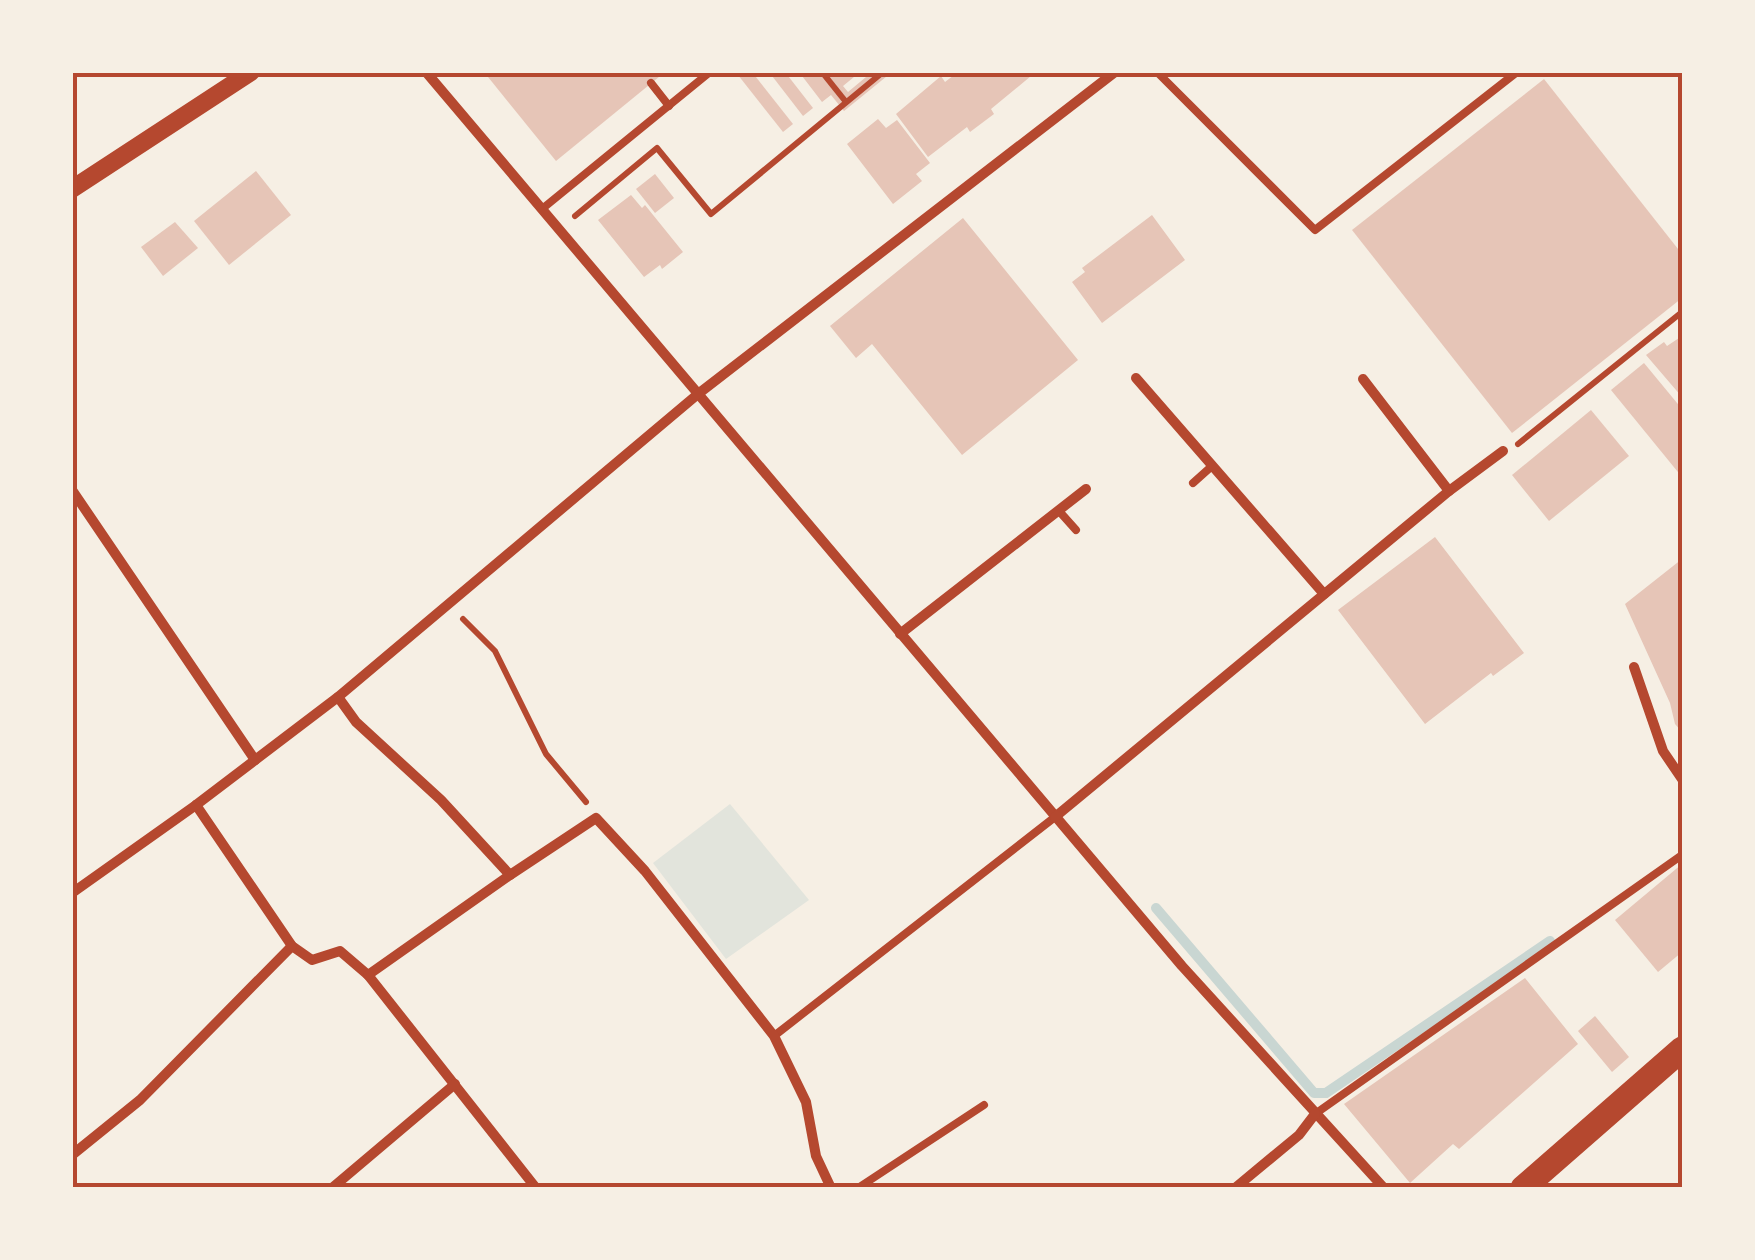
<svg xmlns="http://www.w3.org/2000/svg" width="1755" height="1260" viewBox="0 0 1755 1260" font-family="Cabin,sans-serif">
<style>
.green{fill:#e2e4dc}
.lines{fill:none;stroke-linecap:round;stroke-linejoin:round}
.stream{stroke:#c9d6d2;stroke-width:10}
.building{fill:#e6c5b7}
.path{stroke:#b5482f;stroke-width:6}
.service{stroke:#b5482f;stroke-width:8}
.minor{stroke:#b5482f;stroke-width:10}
.tertiary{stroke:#b5482f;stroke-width:18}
.primary{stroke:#b5482f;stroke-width:25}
.neatline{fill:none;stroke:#b5482f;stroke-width:4}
</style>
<rect width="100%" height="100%" fill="#f6efe4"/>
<path class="green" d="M 730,804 L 809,900 L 726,959 L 653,863 Z"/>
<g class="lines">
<path class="stream" d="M 1156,908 L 1314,1093 L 1326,1093 L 1550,941"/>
</g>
<g class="building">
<path d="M 484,72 L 665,72 L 556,161 Z"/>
<path d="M 742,72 L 752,72 L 793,124 L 783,132 L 738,75 Z"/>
<path d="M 769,72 L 785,72 L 813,108 L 803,116 Z"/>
<path d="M 799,72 L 860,72 L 843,86 L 848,92 L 872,72 L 892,72 L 844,111 L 831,95 L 822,102 Z"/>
<path d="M 958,72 L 1028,72 L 1031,76 L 991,109 L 994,114 L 970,132 L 967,127 L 928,157 L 896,114 L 941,76 L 945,82 Z"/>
<path d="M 1544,79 L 1682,254 L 1682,298 L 1512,433 L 1352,230 Z"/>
<path d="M 878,119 L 886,128 L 897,120 L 930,163 L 916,174 L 922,181 L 893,204 L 847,144 Z"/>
<path d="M 256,171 L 291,215 L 229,265 L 194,221 Z"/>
<path d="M 655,174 L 674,198 L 655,213 L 636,189 Z"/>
<path d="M 631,195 L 642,208 L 645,205 L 683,252 L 662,269 L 660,265 L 644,277 L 598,220 Z"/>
<path d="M 1152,215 L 1185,260 L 1102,323 L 1072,282 L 1085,272 L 1082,268 Z"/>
<path d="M 963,218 L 1078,360 L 962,455 L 872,344 L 856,358 L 830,326 Z"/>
<path d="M 175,222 L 198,248 L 163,276 L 141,247 Z"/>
<path d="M 1682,336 L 1682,397 L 1646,355 L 1664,342 L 1667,346 Z"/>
<path d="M 1644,363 L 1682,409 L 1682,477 L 1611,390 Z"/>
<path d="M 1591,410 L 1629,456 L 1549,521 L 1512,475 Z"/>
<path d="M 1435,537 L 1524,653 L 1493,676 L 1491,673 L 1425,724 L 1338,610 Z"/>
<path d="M 1682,559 L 1682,732 L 1675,724 L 1670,703 L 1625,604 Z"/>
<path d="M 1682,864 L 1682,952 L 1658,972 L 1615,920 Z"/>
<path d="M 1525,978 L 1578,1044 L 1459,1149 L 1453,1144 L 1410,1183 L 1344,1104 Z"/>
<path d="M 1595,1016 L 1629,1057 L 1612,1072 L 1578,1031 Z"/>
</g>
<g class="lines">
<g class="path">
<path d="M 822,72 L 846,102"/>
<path d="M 575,216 L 657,148 L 711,214 L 883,72"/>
<path d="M 1518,444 L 1682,312"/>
<path d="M 463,619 L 495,651 L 546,754 L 586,802"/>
</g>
<g class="service">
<path d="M 1157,72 L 1315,230 L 1517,72"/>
<path d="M 1576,72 L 1577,72"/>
<path d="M 651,83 L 669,106"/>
<path d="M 542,209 L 710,72"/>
<path d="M 1193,483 L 1212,466"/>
<path d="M 1059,511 L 1076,530"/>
<path d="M 774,1036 L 1055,817"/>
<path d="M 1315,1114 L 1682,855"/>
<path d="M 858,1188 L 984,1105"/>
</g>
<g class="minor">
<path d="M 426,72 L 1182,966 L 1384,1188"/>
<path d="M 1136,378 L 1324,594"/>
<path d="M 1363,379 L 1449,491"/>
<path d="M 72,490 L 255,760"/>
<path d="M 900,634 L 1086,489"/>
<path d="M 1634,667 L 1663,751 L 1682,779"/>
<path d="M 338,697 L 356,722 L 441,800 L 510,875"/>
<path d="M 196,805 L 292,946 L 312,960 L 340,951 L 368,975 L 536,1188"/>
<path d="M 1055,817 L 1449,491 L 1503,451"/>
<path d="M 72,893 L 196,805 L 338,697 L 698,394 L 1115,72"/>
<path d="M 368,975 L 510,875 L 596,818 L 645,871 L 774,1036 L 806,1102 L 816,1156 L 831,1188"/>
<path d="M 72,1155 L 140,1100 L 292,946"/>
<path d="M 332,1188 L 455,1084"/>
<path d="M 1235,1188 L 1299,1135 L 1315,1114"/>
</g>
<path class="tertiary" d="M 72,189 L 251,72"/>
<path class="primary" d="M 1523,1188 L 1682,1049"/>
</g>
<rect width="1755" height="1260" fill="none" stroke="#f6efe4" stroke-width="150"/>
<rect x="75" y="75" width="1605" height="1110" class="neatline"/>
</svg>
